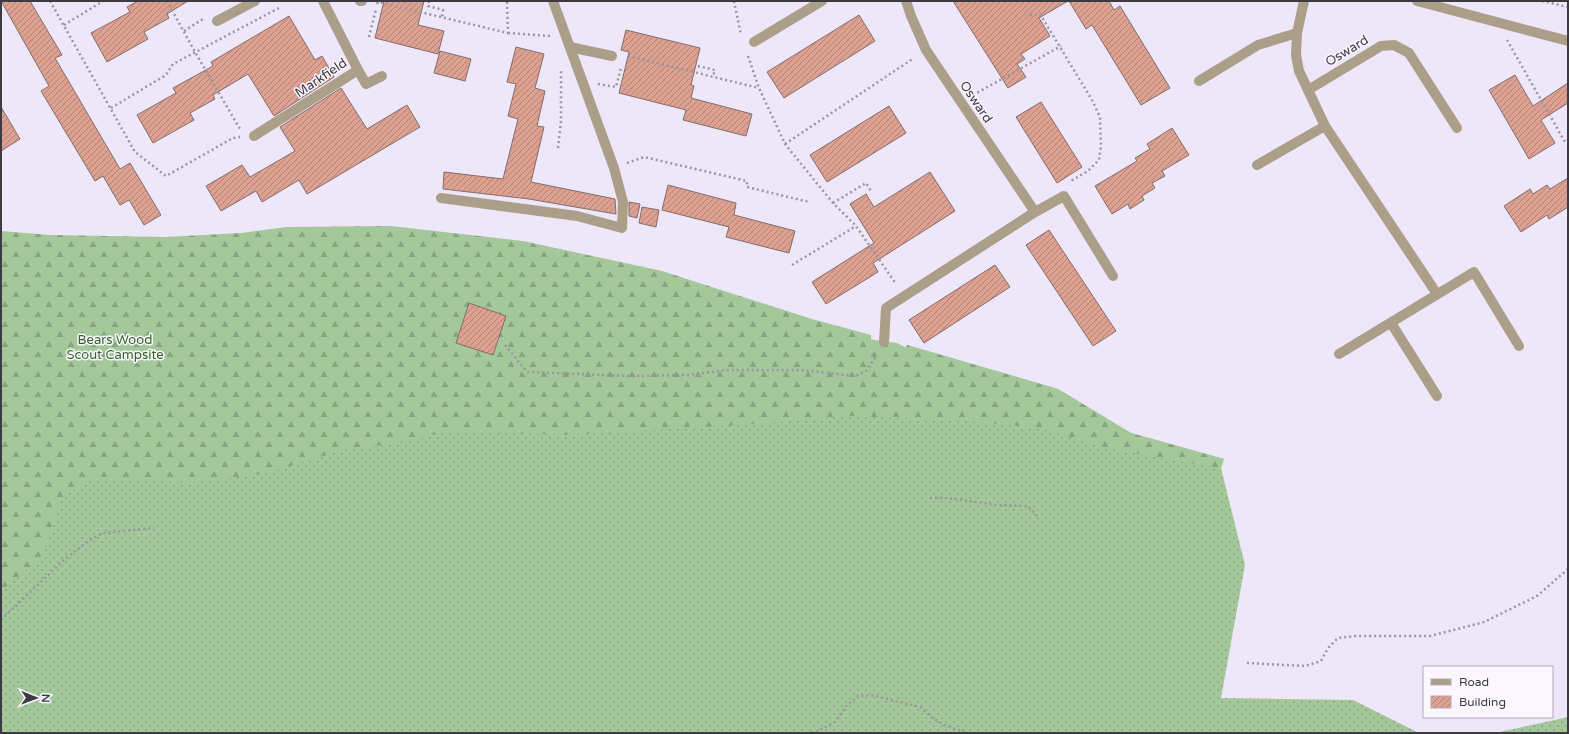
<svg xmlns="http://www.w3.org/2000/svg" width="1569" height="734" viewBox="0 0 1569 734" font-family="'Varela Round',sans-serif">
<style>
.grass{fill:url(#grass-dots)}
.forest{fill:url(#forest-firs)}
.building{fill:url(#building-hatch);stroke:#816e6a}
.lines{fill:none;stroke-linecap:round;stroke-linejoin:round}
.path{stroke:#9a95a2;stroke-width:2.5;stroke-dasharray:2 3;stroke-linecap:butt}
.street{stroke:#ac9f89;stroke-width:10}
.labels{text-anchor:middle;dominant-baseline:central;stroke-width:3;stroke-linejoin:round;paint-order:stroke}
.street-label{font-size:13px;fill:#3d3a41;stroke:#faf7fe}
.park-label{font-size:13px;fill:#346425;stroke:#faf7fe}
</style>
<defs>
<pattern id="grass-dots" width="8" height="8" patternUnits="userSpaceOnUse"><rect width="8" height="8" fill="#a5c89b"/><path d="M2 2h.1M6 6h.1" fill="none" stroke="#88a380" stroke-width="1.8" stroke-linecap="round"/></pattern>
<pattern id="forest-firs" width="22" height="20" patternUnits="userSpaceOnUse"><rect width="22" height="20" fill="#a5c89b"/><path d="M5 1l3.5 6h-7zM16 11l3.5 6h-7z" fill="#88a380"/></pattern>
<pattern id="building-hatch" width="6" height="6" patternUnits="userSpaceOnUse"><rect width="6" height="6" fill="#dda091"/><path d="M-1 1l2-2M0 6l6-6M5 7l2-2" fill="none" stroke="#b48378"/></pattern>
</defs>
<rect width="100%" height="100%" fill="#eee7f9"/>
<g class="grass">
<path d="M 897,343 L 906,348 L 907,345 L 1058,389 L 1131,433 L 1224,459 L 1221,468 L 1245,565 L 1221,698 L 1353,700 L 1419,733 L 1,733 L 1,542 L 30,489 Z"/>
<path d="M 1568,717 L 1568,733 L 1495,733 Z"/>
</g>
<path class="forest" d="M 391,226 L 523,241 L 662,271 L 812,319 L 871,335 L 871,339 L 874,340 L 897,343 L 906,348 L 907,345 L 1058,389 L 1131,433 L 1224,459 L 1221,468 L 1104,448 L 1040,428 L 965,421 L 853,416 L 752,424 L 571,435 L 450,431 L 399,443 L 343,450 L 267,473 L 190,483 L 125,479 L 92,480 L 70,492 L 60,502 L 45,551 L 37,561 L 10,584 L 1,590 L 1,231 L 51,235 L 165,237 L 241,233 L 286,227 Z"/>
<g class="building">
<path d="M 1,1 L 30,1 L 62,55 L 55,58 L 120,169 L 130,163 L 161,215 L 144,225 L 129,200 L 120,205 L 103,176 L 95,181 L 41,91 L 49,86 Z"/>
<path d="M 138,1 L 188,1 L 167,14 L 169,18 L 144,32 L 148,39 L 107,62 L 91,33 L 130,12 L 127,7 Z"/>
<path d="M 384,1 L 424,1 L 418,25 L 444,31 L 438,54 L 375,38 Z"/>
<path d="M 953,1 L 1068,1 L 1039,18 L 1050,36 L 1021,54 L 1025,59 L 1017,64 L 1026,77 L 1008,88 Z"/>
<path d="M 1069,1 L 1109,1 L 1114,10 L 1120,6 L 1170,88 L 1141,105 L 1092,25 L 1086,29 Z"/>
<path d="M 859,15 L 875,41 L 784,98 L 767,72 Z"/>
<path d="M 289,16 L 315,60 L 322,56 L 334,77 L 274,116 L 248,74 L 213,95 L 215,99 L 190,113 L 194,120 L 153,143 L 137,115 L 176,93 L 173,88 L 213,66 L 211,62 Z"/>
<path d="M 626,30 L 700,48 L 691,85 L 694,86 L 691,98 L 752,114 L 746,136 L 683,120 L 686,110 L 619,93 L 629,52 L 621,50 Z"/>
<path d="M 516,47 L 544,54 L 535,88 L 545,91 L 537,126 L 544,127 L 531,182 L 615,199 L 616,214 L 529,199 L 443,189 L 444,172 L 503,179 L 518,119 L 508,116 L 516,84 L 507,82 Z"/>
<path d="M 440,51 L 471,59 L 465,81 L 434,73 Z"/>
<path d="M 1515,75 L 1533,106 L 1568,83 L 1568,103 L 1541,120 L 1555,143 L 1529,159 L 1489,90 Z"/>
<path d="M 341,88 L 367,129 L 407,105 L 420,127 L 307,194 L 299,180 L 262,202 L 256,191 L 221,211 L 206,186 L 242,165 L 250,177 L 295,151 L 280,127 Z"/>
<path d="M 1041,102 L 1082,167 L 1057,183 L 1016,117 Z"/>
<path d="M 889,106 L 906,133 L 827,182 L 810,155 Z"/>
<path d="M 1,107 L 20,139 L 1,151 Z"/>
<path d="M 1172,128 L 1189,155 L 1162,171 L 1165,176 L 1152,183 L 1155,188 L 1142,196 L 1144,200 L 1130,209 L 1128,204 L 1112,214 L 1095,186 L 1137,161 L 1135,158 L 1150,149 L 1147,144 Z"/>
<path d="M 930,172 L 955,211 L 873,263 L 878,272 L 826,304 L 812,282 L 874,243 L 850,204 L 866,194 L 874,207 Z"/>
<path d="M 1568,178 L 1568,207 L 1549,219 L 1547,215 L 1521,232 L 1504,206 L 1530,189 L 1533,194 L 1547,185 L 1550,189 Z"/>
<path d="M 668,185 L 736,203 L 734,215 L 795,231 L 789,253 L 726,237 L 729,227 L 662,210 Z"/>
<path d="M 629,202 L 640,204 L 637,218 L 629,216 Z"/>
<path d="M 642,207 L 659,210 L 656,227 L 639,223 Z"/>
<path d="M 1049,230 L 1116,331 L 1093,346 L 1026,245 Z"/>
<path d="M 995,265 L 1010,287 L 924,343 L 909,320 Z"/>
<path d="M 469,303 L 506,316 L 493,355 L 456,343 Z"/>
</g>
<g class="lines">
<g class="path">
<path d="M 50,1 L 135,152 L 166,176 L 233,138 L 240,137"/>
<path d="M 167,1 L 195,52 L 240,129"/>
<path d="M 429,1 L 428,6 L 443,10 L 442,17"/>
<path d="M 734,1 L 741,35"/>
<path d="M 1542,1 L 1568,7"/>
<path d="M 377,4 L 378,2 L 508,33 L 507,1"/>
<path d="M 1030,15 L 1040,14 L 1092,100 L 1100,117 L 1101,146 L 1099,160 L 1088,171 L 1069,182"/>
<path d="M 64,25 L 103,1"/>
<path d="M 184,31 L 203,19"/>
<path d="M 508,33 L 550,36"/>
<path d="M 369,37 L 376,9"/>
<path d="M 1507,40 L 1565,142"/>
<path d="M 628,56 L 759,88"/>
<path d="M 748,56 L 759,88 L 785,144 L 833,203 L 856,226 L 896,284"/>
<path d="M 698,66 L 715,70 L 713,76"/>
<path d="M 598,84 L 616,87 L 621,68"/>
<path d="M 973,95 L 1061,46"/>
<path d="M 111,108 L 166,75 L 173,64 L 279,8"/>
<path d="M 785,144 L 914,58"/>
<path d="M 558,148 L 561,121 L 561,70"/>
<path d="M 627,163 L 644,157 L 747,181 L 747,187 L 809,202"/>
<path d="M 833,203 L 866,183 L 871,191"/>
<path d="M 792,265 L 856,226"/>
<path d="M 505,345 L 527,372 L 628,376 L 689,375 L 726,370 L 801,370 L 855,376 L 866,371 L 877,355"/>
<path d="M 930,498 L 947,498 L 997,505 L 1028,506 L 1038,517"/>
<path d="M 1,620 L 66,558 L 90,540 L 103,533 L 154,528"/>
<path d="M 1247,663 L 1305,666 L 1321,661 L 1328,648 L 1338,638 L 1356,636 L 1430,636 L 1484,622 L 1537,596 L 1568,569"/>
<path d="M 806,733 L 816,732 L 835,722 L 847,705 L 858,696 L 870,695 L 920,707 L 931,717 L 946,726 L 968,733"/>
</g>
<g class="street">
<path d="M 360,1 L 362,1"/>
<path d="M 906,1 L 911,16 L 926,50 L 1035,212"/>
<path d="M 1304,1 L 1297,33 L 1296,55 L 1299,71 L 1325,126 L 1437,294"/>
<path d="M 1417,1 L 1568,41"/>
<path d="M 217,21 L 255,1"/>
<path d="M 754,42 L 822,1"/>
<path d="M 570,47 L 612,56"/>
<path d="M 358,70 L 366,84 L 382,76"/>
<path d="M 1199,81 L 1258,45 L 1297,33"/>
<path d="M 1308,90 L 1381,46 L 1394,45 L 1409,53 L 1457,128"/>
<path d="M 254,136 L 358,70 L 323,1"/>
<path d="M 1257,165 L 1325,126"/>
<path d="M 441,198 L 577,216 L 622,228 L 623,202 L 614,168 L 553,1"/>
<path d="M 1391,323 L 1437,396"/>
<path d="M 884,342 L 886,308 L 1035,212 L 1064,196 L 1113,276"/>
<path d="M 1339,354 L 1474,272 L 1519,346"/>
</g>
</g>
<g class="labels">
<g class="street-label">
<text transform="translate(1347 51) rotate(-31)">Osward</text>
<text transform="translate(321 78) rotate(-34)">Markfield</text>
<text transform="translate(976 102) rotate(56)">Osward</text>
</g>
<g class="park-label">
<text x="115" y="340">Bears Wood<tspan x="115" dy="15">Scout Campsite</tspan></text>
</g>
</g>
<rect width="1569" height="734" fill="none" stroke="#3d3a41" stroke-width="4"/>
<rect x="1423" y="666" width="130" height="52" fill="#faf7fe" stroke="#aeabb2"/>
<rect x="1431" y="679" width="20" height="6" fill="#ac9f89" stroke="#aeabb2"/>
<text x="1459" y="686" font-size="12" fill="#3d3a41">Road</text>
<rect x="1431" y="696" width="20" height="12" fill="url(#building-hatch)" stroke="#aeabb2"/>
<text x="1459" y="706" font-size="12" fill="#3d3a41">Building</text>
<g transform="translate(36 698) rotate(91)" stroke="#faf7fe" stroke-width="3" paint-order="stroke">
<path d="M0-3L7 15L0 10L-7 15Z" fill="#3d3a41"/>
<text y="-6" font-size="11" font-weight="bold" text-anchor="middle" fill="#3d3a41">N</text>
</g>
</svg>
